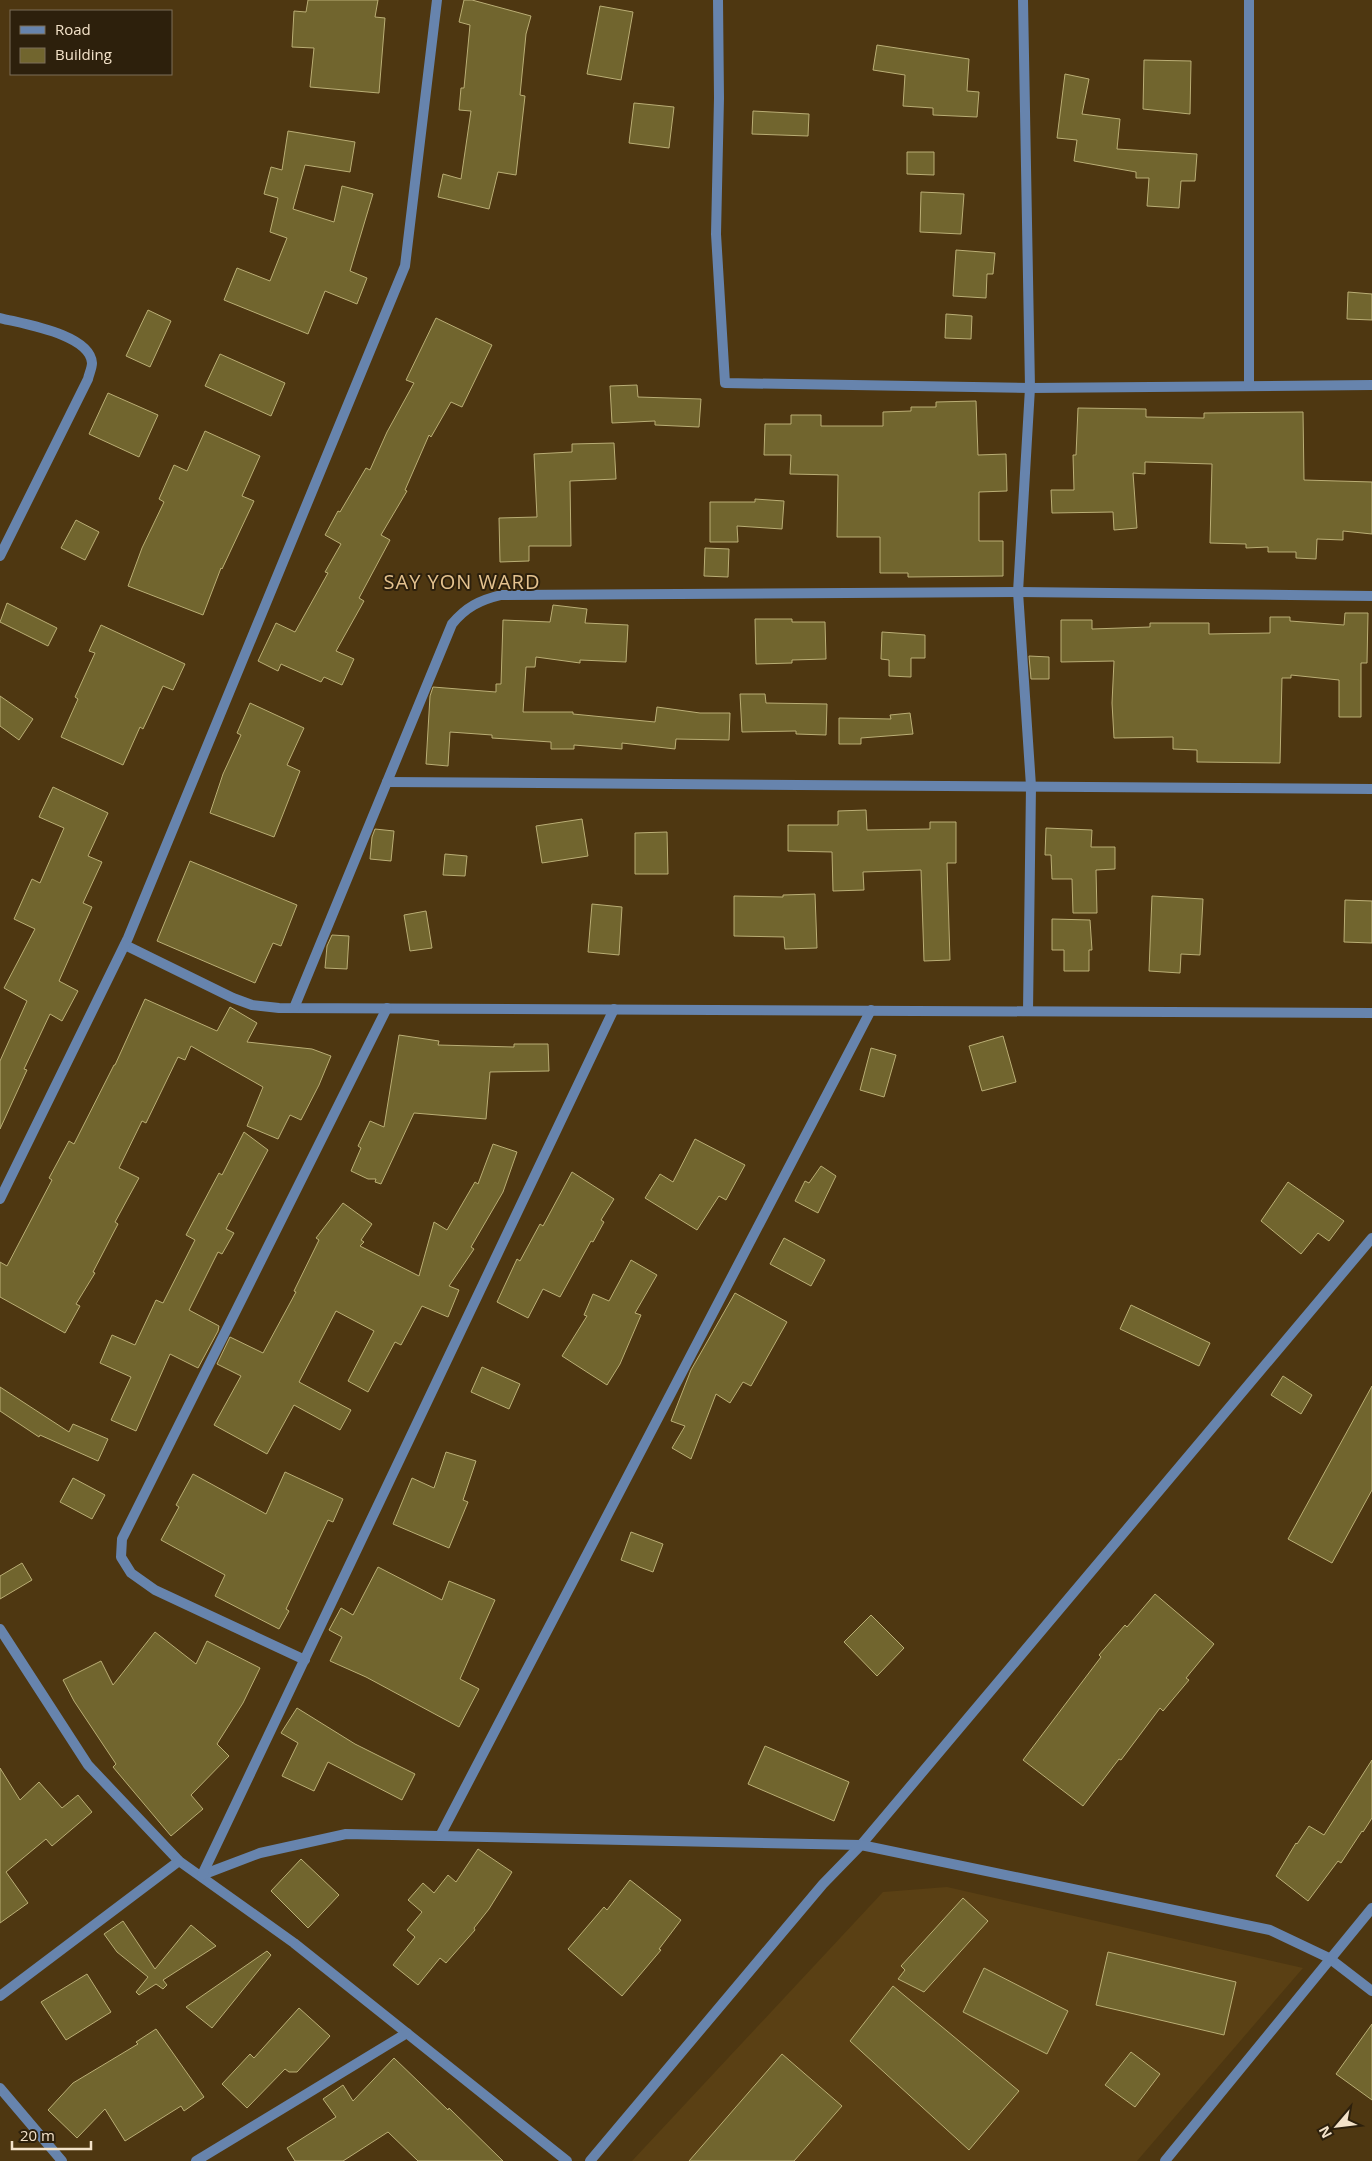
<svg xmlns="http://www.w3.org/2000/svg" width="1372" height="2161" viewBox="0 0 1372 2161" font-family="'Open Sans',sans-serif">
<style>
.built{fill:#5a4014}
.building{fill:#71652e;stroke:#baae75}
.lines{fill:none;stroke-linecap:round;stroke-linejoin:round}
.minor{stroke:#6784ad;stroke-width:10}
.tertiary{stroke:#6784ad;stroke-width:10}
.labels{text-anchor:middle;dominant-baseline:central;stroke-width:4;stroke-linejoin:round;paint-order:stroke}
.quarter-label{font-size:20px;letter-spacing:1px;fill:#e5c390;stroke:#2d200c}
</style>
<rect width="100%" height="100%" fill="#4e3711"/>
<path class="built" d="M 947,1887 L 1303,1968 L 1137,2161 L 632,2161 L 883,1892 Z"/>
<g class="building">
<path d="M 308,0 L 378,0 L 375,17 L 385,18 L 379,93 L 310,87 L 314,48 L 292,47 L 294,11 L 306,12 Z"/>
<path d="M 464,0 L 472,0 L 531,16 L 526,34 L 520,95 L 525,96 L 516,175 L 498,172 L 489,209 L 438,197 L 443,174 L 461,179 L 471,111 L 459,110 L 461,88 L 464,88 L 470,25 L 459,22 Z"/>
<path d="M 600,6 L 633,12 L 621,80 L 587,74 Z"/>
<path d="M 877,45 L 969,59 L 967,91 L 979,92 L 977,117 L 933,115 L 933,108 L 903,106 L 905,75 L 873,70 Z"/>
<path d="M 1144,60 L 1191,61 L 1190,114 L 1143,109 Z"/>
<path d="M 1065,74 L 1089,79 L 1082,114 L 1120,119 L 1117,149 L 1197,154 L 1195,181 L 1181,181 L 1179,208 L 1147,206 L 1149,178 L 1136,178 L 1136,172 L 1074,161 L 1077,140 L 1057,138 Z"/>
<path d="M 634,103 L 674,107 L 669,148 L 629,143 Z"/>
<path d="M 753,111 L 809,114 L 808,136 L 752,134 Z"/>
<path d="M 288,131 L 355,142 L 350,172 L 305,165 L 293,209 L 334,222 L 342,186 L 373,194 L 350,271 L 367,278 L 357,304 L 325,291 L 308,334 L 224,300 L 237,268 L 270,281 L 287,238 L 270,232 L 278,198 L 264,194 L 271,167 L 282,170 Z"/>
<path d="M 907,152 L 934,152 L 934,175 L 907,174 Z"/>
<path d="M 921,192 L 964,194 L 961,234 L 920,232 Z"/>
<path d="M 956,250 L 995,253 L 993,274 L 987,274 L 986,298 L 953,296 Z"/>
<path d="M 1348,292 L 1372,294 L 1372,320 L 1347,319 Z"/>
<path d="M 148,310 L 171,321 L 150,367 L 126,356 Z"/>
<path d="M 946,314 L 972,316 L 971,339 L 945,338 Z"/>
<path d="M 436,318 L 492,345 L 462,407 L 451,402 L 431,437 L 429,435 L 405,490 L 407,491 L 381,535 L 390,540 L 359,598 L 364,601 L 336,651 L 354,659 L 342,685 L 324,677 L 321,682 L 281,664 L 278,671 L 258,661 L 276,623 L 295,632 L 328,573 L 325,572 L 341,544 L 325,535 L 338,511 L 340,512 L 366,468 L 370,470 L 387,432 L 414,383 L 406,380 Z"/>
<path d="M 220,354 L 285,383 L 271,416 L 205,386 Z"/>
<path d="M 637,385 L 638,397 L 701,399 L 699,427 L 655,425 L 655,421 L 612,423 L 610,386 Z"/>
<path d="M 108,393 L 158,415 L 139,457 L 89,434 Z"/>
<path d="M 976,401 L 978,455 L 1006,454 L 1007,491 L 979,492 L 979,541 L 1003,541 L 1003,576 L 908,577 L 908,573 L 880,573 L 880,537 L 837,537 L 838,475 L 790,474 L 791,455 L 764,455 L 765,424 L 791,424 L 791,415 L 821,415 L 821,426 L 883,426 L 883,412 L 911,411 L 911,407 L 936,407 L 936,402 Z"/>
<path d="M 1078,408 L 1146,409 L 1146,417 L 1204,418 L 1204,413 L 1303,412 L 1304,480 L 1372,482 L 1372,534 L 1343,531 L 1343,540 L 1317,539 L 1316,559 L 1296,558 L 1296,552 L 1268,552 L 1268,547 L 1246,548 L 1246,544 L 1210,543 L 1212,464 L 1145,462 L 1145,474 L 1133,473 L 1137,528 L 1114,530 L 1113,512 L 1052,513 L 1051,490 L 1074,490 L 1073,455 L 1076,455 Z"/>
<path d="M 205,431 L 260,456 L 242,496 L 254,501 L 222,569 L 221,568 L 203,615 L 128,586 L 142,548 L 164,502 L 159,499 L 174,465 L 187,471 Z"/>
<path d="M 614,443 L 616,479 L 570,481 L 571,546 L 529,546 L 529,561 L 500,562 L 499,518 L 537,517 L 534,454 L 572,452 L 572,444 Z"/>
<path d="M 755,499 L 784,501 L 782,529 L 737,526 L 738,542 L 710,542 L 710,502 L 755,502 Z"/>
<path d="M 76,520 L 99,532 L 85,560 L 61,548 Z"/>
<path d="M 705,548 L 729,549 L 728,577 L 704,576 Z"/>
<path d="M 7,603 L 57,628 L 48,646 L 0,622 Z"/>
<path d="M 553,605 L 587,609 L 585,623 L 628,625 L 626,662 L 580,660 L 580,663 L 536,657 L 535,667 L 526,667 L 523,712 L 573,712 L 573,714 L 655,722 L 657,707 L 700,713 L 730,713 L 729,740 L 676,739 L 675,749 L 622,743 L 622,749 L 574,745 L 574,749 L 551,749 L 551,742 L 492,738 L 492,735 L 450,732 L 448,766 L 426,764 L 430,696 L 433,687 L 496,692 L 496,684 L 501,684 L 503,620 L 550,622 Z"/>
<path d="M 1345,613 L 1368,613 L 1367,663 L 1361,663 L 1361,717 L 1339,717 L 1339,680 L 1291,675 L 1291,678 L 1282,678 L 1280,763 L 1197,762 L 1197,750 L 1173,749 L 1173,737 L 1114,738 L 1112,703 L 1114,661 L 1061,662 L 1061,620 L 1092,620 L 1092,629 L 1150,627 L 1150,623 L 1209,623 L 1209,634 L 1270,633 L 1270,617 L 1290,617 L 1290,621 L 1344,625 Z"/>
<path d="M 755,619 L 792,619 L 792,622 L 825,622 L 826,659 L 792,660 L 792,663 L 756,664 Z"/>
<path d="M 101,625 L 185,664 L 173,690 L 163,686 L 143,729 L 140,727 L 123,765 L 61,737 L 78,699 L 75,697 L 95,653 L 89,651 Z"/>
<path d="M 882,632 L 925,635 L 925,658 L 911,658 L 911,677 L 889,676 L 889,660 L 881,659 Z"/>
<path d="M 1029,656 L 1049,657 L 1049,679 L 1031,679 Z"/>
<path d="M 740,694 L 765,694 L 766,703 L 827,704 L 826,735 L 796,734 L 796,731 L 742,732 Z"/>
<path d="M 0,696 L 33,719 L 19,740 L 0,726 Z"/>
<path d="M 250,703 L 304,728 L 287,765 L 300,771 L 274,837 L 210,813 L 223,774 L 241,735 L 237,733 Z"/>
<path d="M 910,713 L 913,734 L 861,738 L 861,744 L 839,744 L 839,718 L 891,719 L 890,715 Z"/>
<path d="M 53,787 L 108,813 L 88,856 L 102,862 L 83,903 L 92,907 L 59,981 L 78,991 L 62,1021 L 50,1014 L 24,1069 L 27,1070 L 0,1129 L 0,1061 L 27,1001 L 4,988 L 35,929 L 14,919 L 32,879 L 40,883 L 64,828 L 39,817 Z"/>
<path d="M 866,810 L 867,830 L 930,829 L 930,822 L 956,822 L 956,863 L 947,863 L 950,960 L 924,961 L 921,870 L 863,872 L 864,890 L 833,891 L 832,852 L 788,851 L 788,825 L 838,825 L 838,811 Z"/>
<path d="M 582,819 L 588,856 L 542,863 L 536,826 Z"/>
<path d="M 1046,828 L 1092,830 L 1091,847 L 1115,847 L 1115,869 L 1096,870 L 1097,913 L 1073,913 L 1072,879 L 1052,879 L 1051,855 L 1045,855 Z"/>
<path d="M 375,829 L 394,831 L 391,861 L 370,859 L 372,837 Z"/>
<path d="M 667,832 L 668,874 L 635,874 L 635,833 Z"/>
<path d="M 445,854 L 467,856 L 465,876 L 443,875 Z"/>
<path d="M 190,861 L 297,905 L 281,946 L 273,943 L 255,983 L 157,941 Z"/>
<path d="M 815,894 L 817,948 L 785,949 L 784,937 L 734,936 L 734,896 L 783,897 L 783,895 Z"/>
<path d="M 1152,896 L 1203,899 L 1200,955 L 1181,954 L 1180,973 L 1149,971 Z"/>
<path d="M 1345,900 L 1372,901 L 1372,943 L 1344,942 Z"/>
<path d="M 592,904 L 622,907 L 619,955 L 588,952 Z"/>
<path d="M 426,911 L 432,948 L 410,951 L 404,915 Z"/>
<path d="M 1052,919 L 1090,920 L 1092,950 L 1089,950 L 1089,971 L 1064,971 L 1064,950 L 1052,950 Z"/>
<path d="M 332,935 L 349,936 L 347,969 L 325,968 L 327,946 Z"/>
<path d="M 145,999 L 217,1031 L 230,1007 L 257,1023 L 247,1042 L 312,1049 L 331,1056 L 319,1085 L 301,1120 L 290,1115 L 278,1139 L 247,1126 L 263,1087 L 191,1046 L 185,1060 L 178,1057 L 146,1123 L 142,1121 L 119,1168 L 139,1178 L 115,1222 L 118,1224 L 93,1272 L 95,1273 L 76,1304 L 80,1306 L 65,1333 L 0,1297 L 0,1262 L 7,1266 L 52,1180 L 49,1178 L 69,1141 L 74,1144 L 114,1065 L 115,1065 Z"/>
<path d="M 399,1035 L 439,1041 L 438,1045 L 514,1047 L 514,1044 L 548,1044 L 549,1071 L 490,1072 L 486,1119 L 414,1113 L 381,1184 L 375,1182 L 376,1179 L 368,1179 L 351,1171 L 361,1148 L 358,1146 L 370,1121 L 384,1127 Z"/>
<path d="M 1003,1036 L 1016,1082 L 982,1091 L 969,1046 Z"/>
<path d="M 871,1048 L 896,1055 L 884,1097 L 860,1090 Z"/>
<path d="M 244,1132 L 268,1150 L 226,1229 L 234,1233 L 222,1254 L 218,1252 L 189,1310 L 219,1326 L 218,1331 L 198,1368 L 170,1354 L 136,1431 L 111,1420 L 131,1377 L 100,1363 L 112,1335 L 135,1345 L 156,1300 L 163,1303 L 195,1240 L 186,1235 L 219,1173 L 222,1175 Z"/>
<path d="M 695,1139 L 745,1165 L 726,1200 L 719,1196 L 697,1230 L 645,1198 L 660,1174 L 673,1182 Z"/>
<path d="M 493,1144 L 517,1152 L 503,1192 L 471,1247 L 474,1249 L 449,1286 L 459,1290 L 448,1317 L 422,1306 L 401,1345 L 395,1342 L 368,1392 L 348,1381 L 374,1331 L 336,1311 L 299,1382 L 351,1410 L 340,1430 L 294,1405 L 267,1454 L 214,1425 L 241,1376 L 217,1364 L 230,1337 L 263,1353 L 296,1292 L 294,1291 L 319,1240 L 316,1238 L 343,1203 L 372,1224 L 361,1240 L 364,1242 L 360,1246 L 419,1276 L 434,1222 L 447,1230 L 475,1182 L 478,1184 Z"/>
<path d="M 821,1166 L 836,1176 L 818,1213 L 795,1201 L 805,1181 L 809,1183 Z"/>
<path d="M 572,1172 L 614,1199 L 601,1220 L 604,1222 L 593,1242 L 591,1241 L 560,1297 L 543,1289 L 528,1318 L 497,1302 L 517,1259 L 520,1261 L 540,1224 L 543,1226 Z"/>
<path d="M 1288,1182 L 1344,1221 L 1329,1241 L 1318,1233 L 1301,1254 L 1261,1221 Z"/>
<path d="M 784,1238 L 825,1260 L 811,1286 L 770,1264 Z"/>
<path d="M 631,1260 L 657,1275 L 635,1313 L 641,1315 L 620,1364 L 607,1385 L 562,1356 L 587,1316 L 584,1315 L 593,1294 L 609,1301 Z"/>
<path d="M 735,1293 L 787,1322 L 751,1386 L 743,1382 L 730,1403 L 716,1394 L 691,1459 L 672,1448 L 685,1426 L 671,1421 L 691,1370 Z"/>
<path d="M 1131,1305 L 1210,1343 L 1199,1366 L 1120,1329 Z"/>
<path d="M 482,1367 L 520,1384 L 509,1409 L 471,1392 Z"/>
<path d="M 1283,1376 L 1312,1395 L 1301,1414 L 1271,1395 Z"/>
<path d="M 1372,1386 L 1372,1490 L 1332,1563 L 1288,1539 Z"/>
<path d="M 0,1387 L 69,1432 L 73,1424 L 108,1439 L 98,1461 L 40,1435 L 39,1437 L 0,1411 Z"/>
<path d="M 446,1452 L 476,1461 L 463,1500 L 468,1502 L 449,1548 L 393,1524 L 412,1478 L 434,1488 Z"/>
<path d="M 285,1472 L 343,1499 L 333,1522 L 328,1520 L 286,1609 L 289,1611 L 279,1629 L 215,1596 L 225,1575 L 161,1540 L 179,1507 L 176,1505 L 193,1474 L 266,1514 Z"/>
<path d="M 73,1478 L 105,1495 L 92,1519 L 60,1502 Z"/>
<path d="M 631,1532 L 663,1544 L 653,1572 L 621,1560 Z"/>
<path d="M 22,1563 L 32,1580 L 0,1599 L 0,1576 Z"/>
<path d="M 378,1567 L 442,1600 L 449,1581 L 495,1600 L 460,1679 L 479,1689 L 459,1727 L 366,1677 L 330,1661 L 342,1637 L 329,1630 L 341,1608 L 353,1615 Z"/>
<path d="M 1155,1594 L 1214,1644 L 1186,1678 L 1189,1680 L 1163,1711 L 1160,1708 L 1121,1760 L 1119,1759 L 1083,1806 L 1023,1760 L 1101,1657 L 1099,1655 L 1125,1625 L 1127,1627 Z"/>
<path d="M 871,1615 L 904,1648 L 877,1676 L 844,1642 Z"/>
<path d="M 155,1632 L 196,1664 L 207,1641 L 260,1668 L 243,1703 L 217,1744 L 229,1756 L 191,1795 L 203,1809 L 171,1836 L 113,1767 L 116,1764 L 74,1701 L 63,1680 L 101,1661 L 113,1685 Z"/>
<path d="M 297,1708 L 355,1744 L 415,1774 L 402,1800 L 328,1762 L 314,1791 L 282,1776 L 298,1743 L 281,1733 Z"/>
<path d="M 765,1746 L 849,1782 L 834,1821 L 748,1784 Z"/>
<path d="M 1372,1760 L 1372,1818 L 1363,1832 L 1362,1831 L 1341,1863 L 1338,1861 L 1308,1901 L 1276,1876 L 1296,1843 L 1297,1844 L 1309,1826 L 1324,1835 Z"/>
<path d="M 0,1768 L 20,1800 L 39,1782 L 62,1808 L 78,1795 L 92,1812 L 52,1846 L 46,1839 L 6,1872 L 28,1903 L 0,1923 Z"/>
<path d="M 478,1849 L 512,1872 L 489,1909 L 474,1928 L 475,1930 L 446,1963 L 440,1958 L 418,1985 L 393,1965 L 415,1937 L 407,1930 L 422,1912 L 408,1900 L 423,1883 L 434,1893 L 448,1875 L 456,1882 Z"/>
<path d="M 301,1859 L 339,1895 L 308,1928 L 271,1891 Z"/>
<path d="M 630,1880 L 681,1920 L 659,1949 L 661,1950 L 622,1996 L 568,1949 L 604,1907 L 607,1910 Z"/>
<path d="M 963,1898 L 988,1921 L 924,1992 L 898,1979 L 905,1970 L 901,1966 Z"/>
<path d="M 123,1921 L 155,1969 L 191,1925 L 216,1946 L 163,1980 L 167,1985 L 163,1989 L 156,1984 L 139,1995 L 136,1992 L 148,1977 L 117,1952 L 104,1934 Z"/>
<path d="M 267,1951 L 271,1955 L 212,2028 L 186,2007 Z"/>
<path d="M 1108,1952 L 1236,1982 L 1224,2035 L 1096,2005 Z"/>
<path d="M 984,1968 L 1068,2011 L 1047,2054 L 963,2012 Z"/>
<path d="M 87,1974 L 111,2012 L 66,2040 L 41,2002 Z"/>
<path d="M 893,1986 L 1019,2091 L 969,2150 L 850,2041 Z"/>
<path d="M 299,2008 L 330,2036 L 297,2072 L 289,2072 L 285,2069 L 247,2108 L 222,2084 L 250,2054 L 254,2058 Z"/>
<path d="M 1372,2024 L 1372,2100 L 1336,2074 Z"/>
<path d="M 156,2029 L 204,2097 L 184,2111 L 181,2106 L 125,2141 L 105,2109 L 77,2138 L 48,2110 L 73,2083 L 138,2044 L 136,2042 Z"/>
<path d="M 1131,2052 L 1160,2074 L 1135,2107 L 1105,2085 Z"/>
<path d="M 782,2054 L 842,2106 L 794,2161 L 689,2161 Z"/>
<path d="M 394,2058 L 448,2110 L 449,2108 L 503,2161 L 418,2161 L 388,2132 L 343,2161 L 295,2161 L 287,2148 L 336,2117 L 323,2099 L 343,2085 L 353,2101 Z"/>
</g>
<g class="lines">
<g class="minor">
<path d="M 718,0 L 719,98 L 716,234 L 725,383 L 1030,388 L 1372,385"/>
<path d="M 1023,0 L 1030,388 L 1018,592 L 1031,786 L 1028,1011"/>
<path d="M 0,318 C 23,324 90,334 92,363 C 92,368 89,374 88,379 L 0,556"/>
<path d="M 1249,386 L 1249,0"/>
<path d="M 387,782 L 1372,789"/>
<path d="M 125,945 L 233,998 L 252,1005 L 279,1008 L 1372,1013"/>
<path d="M 294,1008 L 452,624 C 466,607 480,600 501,595 L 1018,592 L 1372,596"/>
<path d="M 0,1629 L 88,1765 L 179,1861 L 294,1943 L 567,2161"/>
<path d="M 305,1660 L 155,1590 L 131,1573 L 121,1557 L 122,1539 L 387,1008"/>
<path d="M 440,1836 L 871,1010"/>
<path d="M 202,1875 L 260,1853 L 346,1834 L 861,1845 L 1372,1238"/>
<path d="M 202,1875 L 614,1009"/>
<path d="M 0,1996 L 179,1861"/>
<path d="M 0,2088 L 62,2161"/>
<path d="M 196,2161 L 407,2033"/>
<path d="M 590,2161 L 823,1884 L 861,1845 L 1270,1930 L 1329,1958 L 1372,1991"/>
<path d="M 1165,2161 L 1372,1908"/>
</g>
<path class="tertiary" d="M 0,1199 L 128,938 L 405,266 L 437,0"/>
</g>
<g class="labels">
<g class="quarter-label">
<text x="462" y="581">SAY YON WARD</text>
</g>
</g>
<rect x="10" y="10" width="162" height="65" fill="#2d200c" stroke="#7c6e58"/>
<rect x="20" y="26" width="25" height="8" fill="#6784ad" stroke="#7c6e58"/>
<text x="55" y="35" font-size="15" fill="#f3e2c9">Road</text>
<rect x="20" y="48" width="25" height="15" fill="#71652e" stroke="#7c6e58"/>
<text x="55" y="60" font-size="15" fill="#f3e2c9">Building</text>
<g transform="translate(1337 2126) rotate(242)" stroke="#2d200c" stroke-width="4" paint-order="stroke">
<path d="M0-4L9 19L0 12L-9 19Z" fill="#f3e2c9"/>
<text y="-8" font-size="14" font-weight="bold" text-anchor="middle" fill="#f3e2c9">N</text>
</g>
<path d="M12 2141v8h79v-8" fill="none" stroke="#f3e2c9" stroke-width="2.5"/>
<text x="20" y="2141" font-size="15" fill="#f3e2c9" stroke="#2d200c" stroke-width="4" paint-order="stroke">20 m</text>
</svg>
